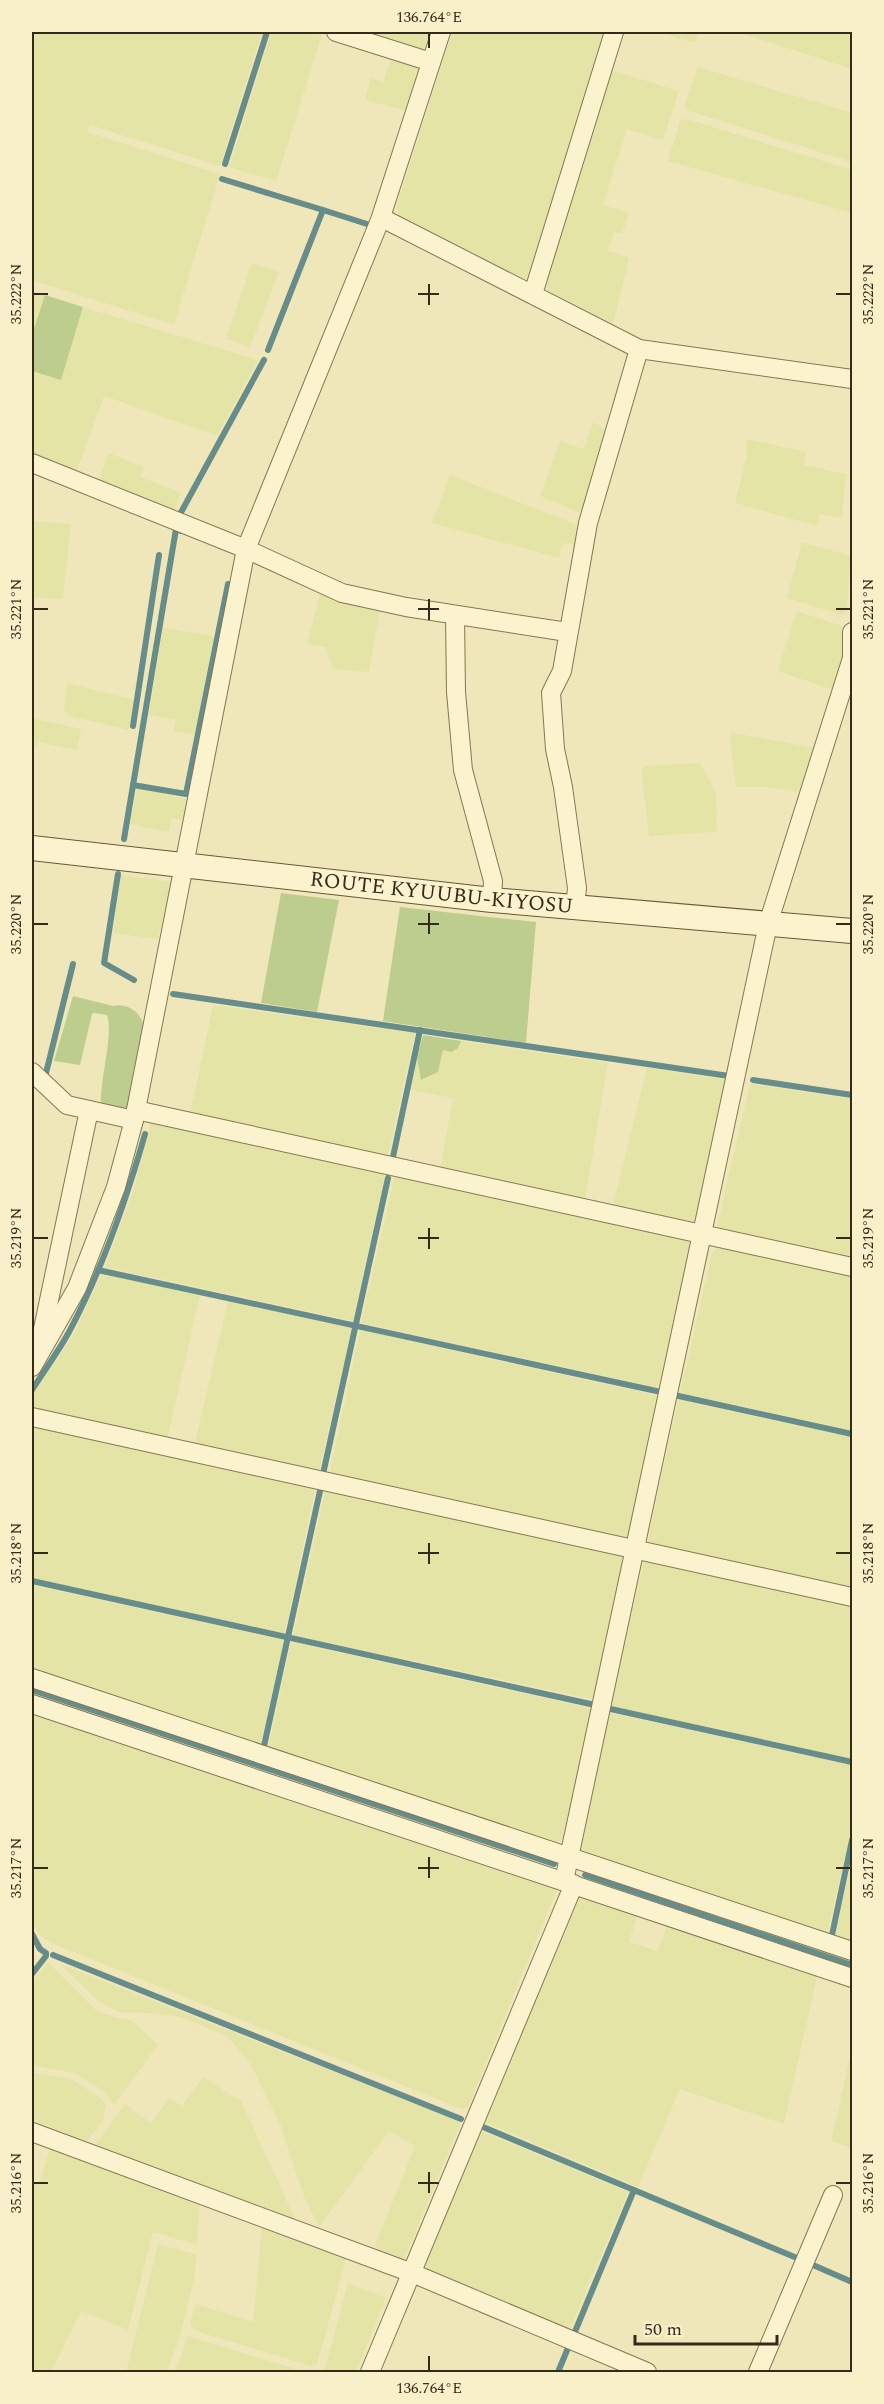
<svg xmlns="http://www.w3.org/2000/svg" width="884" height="2404" viewBox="0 0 884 2404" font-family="Spectral,serif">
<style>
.farmland{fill:#e5e4a7}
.green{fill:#bdcd8e}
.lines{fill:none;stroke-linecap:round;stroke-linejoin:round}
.stream{stroke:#668d89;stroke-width:6}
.minor-casing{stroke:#867654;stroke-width:20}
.secondary-casing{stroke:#685737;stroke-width:26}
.minor{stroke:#faf3cd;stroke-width:18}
.secondary{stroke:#faf3cd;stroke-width:24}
.ticks{fill:none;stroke:#352b1a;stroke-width:2}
.labels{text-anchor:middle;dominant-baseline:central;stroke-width:4.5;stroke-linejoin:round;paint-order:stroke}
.street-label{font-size:21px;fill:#352b1a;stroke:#f7f0c9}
.neatline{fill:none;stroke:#352b1a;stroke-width:2}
.ticks-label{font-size:15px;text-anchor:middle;fill:#352b1a}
</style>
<rect width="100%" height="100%" fill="#efe7ba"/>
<g class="farmland">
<path d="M 32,32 L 262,32 L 220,166 L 90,125 L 87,132 L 220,174 L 174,325 L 32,280 Z"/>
<path d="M 271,32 L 311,32 L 322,35 L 276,181 L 229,167 Z"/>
<path d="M 364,32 L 431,32 L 425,50 Z"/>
<path d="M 452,32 L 605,32 L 528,277 L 518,281 L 400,220 L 396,208 Z"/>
<path d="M 658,32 L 699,32 L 695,43 Z"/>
<path d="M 737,32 L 852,32 L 852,69 Z"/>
<path d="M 391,58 L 420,67 L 406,111 L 365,100 L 371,78 L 383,82 Z"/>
<path d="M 698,67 L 852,113 L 852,162 L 689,111 L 684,106 Z"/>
<path d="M 611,70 L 679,91 L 663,140 L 627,129 L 603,205 L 629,213 L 622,234 L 614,232 L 608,251 L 629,258 L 614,321 L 609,326 L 549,296 L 545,283 Z"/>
<path d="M 687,119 L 849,169 L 852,172 L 852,213 L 668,161 L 680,121 Z"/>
<path d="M 252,263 L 279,272 L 250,347 L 226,339 Z"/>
<path d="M 32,291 L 45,295 L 32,335 Z"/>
<path d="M 83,307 L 258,360 L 217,436 L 104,396 L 75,476 L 32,458 L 32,371 L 61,379 Z"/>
<path d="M 593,422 L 610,432 L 586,509 L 578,512 L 540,496 L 560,441 L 584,449 Z"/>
<path d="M 747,439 L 806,452 L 804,465 L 846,474 L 842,518 L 820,514 L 817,526 L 735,503 L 746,458 Z"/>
<path d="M 109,453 L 144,467 L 141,477 L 181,493 L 172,515 L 97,485 Z"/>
<path d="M 450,475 L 573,523 L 582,533 L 579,546 L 562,543 L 559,558 L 432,523 Z"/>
<path d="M 32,521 L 71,524 L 63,599 L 32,598 Z"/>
<path d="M 802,542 L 850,556 L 847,611 L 842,615 L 787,598 Z"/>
<path d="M 321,591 L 380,608 L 369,672 L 333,669 L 326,647 L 307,644 Z"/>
<path d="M 797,611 L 840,625 L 844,631 L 845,658 L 834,690 L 778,671 Z"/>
<path d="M 163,628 L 214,636 L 195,735 L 174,731 L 176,720 L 149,715 Z"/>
<path d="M 67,683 L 134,700 L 129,730 L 69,716 L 64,711 Z"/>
<path d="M 32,718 L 81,729 L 77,750 L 38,742 L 36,747 L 32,746 Z"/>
<path d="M 729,732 L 814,748 L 801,792 L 768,787 L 736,787 Z"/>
<path d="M 700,763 L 716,793 L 717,832 L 649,836 L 641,770 L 645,766 Z"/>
<path d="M 137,788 L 187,799 L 182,820 L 172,818 L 169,832 L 130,824 Z"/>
<path d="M 121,875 L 172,882 L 158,939 L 113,933 Z"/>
<path d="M 213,1005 L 415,1033 L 388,1156 L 190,1114 Z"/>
<path d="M 461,1041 L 608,1063 L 585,1200 L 440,1169 L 453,1098 L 411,1090 L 417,1058 L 421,1079 L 424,1080 L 438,1072 L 443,1050 L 458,1048 Z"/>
<path d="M 647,1068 L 729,1080 L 700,1217 L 691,1223 L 613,1206 Z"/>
<path d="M 750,1084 L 852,1099 L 852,1260 L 721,1231 L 717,1225 Z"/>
<path d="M 151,1121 L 385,1174 L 353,1321 L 105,1267 L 133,1192 Z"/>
<path d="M 395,1175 L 687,1239 L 694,1252 L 665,1389 L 361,1323 Z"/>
<path d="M 718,1246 L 852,1276 L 852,1430 L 680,1393 L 712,1253 Z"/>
<path d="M 102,1273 L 200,1295 L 167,1440 L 32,1410 L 32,1396 L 74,1334 Z"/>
<path d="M 228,1301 L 352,1328 L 318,1474 L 194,1446 Z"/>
<path d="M 360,1330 L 663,1397 L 635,1532 L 623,1540 L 329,1476 Z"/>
<path d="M 678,1400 L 852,1437 L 852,1589 L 651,1546 L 648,1541 Z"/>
<path d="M 32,1424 L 315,1489 L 285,1633 L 32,1579 Z"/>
<path d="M 325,1491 L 619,1554 L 626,1564 L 596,1700 L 293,1635 Z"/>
<path d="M 647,1560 L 852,1605 L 852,1759 L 611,1706 L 643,1565 Z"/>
<path d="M 32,1585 L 284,1640 L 260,1746 L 32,1670 Z"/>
<path d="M 291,1642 L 594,1709 L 569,1835 L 557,1843 L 268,1749 Z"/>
<path d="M 32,1710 L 558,1887 L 468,2107 L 462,2109 L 51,1943 L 41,1936 L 32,1924 Z"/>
<path d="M 610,1713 L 852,1765 L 852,1825 L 827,1935 L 579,1852 Z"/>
<path d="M 852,1858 L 852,1943 L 835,1938 Z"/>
<path d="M 582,1893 L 638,1912 L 629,1942 L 658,1951 L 668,1922 L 818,1972 L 784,2124 L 680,2089 L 638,2187 L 482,2121 L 575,1898 Z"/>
<path d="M 48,1962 L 97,2011 L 121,2019 L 132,2020 L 158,2045 L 114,2105 L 103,2091 L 77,2074 L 32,2065 L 32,1982 Z"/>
<path d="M 60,1964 L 461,2122 L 403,2262 L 375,2252 L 376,2243 L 415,2146 L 389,2131 L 319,2227 L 304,2197 L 280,2124 L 251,2065 L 227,2036 L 180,2017 L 150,2013 L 121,2013 L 99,2002 Z"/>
<path d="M 852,2049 L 852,2148 L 831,2141 Z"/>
<path d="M 32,2072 L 71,2079 L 99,2097 L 106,2104 L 103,2121 L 83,2145 L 32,2126 Z"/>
<path d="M 203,2077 L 241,2101 L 297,2223 L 93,2148 L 125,2104 L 151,2123 L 169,2098 L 182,2106 Z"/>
<path d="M 478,2130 L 628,2192 L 568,2333 L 423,2272 L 421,2264 Z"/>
<path d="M 51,2146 L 200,2201 L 197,2245 L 153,2232 L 128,2330 L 81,2311 L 51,2372 L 32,2372 L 32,2183 L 39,2184 Z"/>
<path d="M 262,2225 L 347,2256 L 317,2364 L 311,2366 L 193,2330 L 190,2323 L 196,2304 L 253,2322 Z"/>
<path d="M 158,2244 L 197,2255 L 194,2279 L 182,2329 L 167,2372 L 126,2372 Z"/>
<path d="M 348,2283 L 386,2298 L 356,2372 L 313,2372 L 320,2372 L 325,2368 Z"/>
<path d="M 188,2336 L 305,2372 L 175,2372 Z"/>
</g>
<g class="green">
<path d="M 45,295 L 83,307 L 61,380 L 32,371 L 32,335 Z"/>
<path d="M 281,893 L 339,900 L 317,1012 L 261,1003 Z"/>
<path d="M 400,907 L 536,922 L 526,1043 L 383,1021 Z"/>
<path d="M 73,996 L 113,1006 C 126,1003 140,1011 143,1024 L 127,1106 L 122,1111 L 101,1107 C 99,1084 114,1032 107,1015 L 94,1013 L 92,1014 L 80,1065 L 54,1061 Z"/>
<path d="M 423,1035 L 461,1041 L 458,1048 L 451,1052 L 443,1050 L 438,1072 L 421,1080 L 417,1058 Z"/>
</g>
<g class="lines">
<g class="stream">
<path d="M 225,164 L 267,32"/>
<path d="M 222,179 L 323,210"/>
<path d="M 268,350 L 323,210 L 367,224"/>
<path d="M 179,516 L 264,360"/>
<path d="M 133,726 L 159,555"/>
<path d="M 133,785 L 186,794 L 228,584"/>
<path d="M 124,839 L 176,529 L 181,531"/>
<path d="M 118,874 L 104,963 L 134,980"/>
<path d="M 173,994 L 729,1076"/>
<path d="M 46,1073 L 73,964"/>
<path d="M 753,1080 L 852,1095"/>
<path d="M 393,1157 L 420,1030"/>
<path d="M 98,1270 L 661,1392"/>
<path d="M 32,1390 C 44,1371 58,1352 69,1332 C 102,1270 126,1201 145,1134"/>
<path d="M 674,1395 L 852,1434"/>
<path d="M 323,1474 L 388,1178"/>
<path d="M 32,1581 L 595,1705"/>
<path d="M 32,1690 L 554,1864"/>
<path d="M 606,1708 L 852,1762"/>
<path d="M 264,1746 L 320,1491"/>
<path d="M 585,1875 L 852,1965"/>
<path d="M 32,1934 L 40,1949 L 46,1953 L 46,1956 L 32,1974"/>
<path d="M 832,1935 L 852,1840"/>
<path d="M 53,1955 L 461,2119"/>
<path d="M 483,2127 L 797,2258"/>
<path d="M 813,2265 L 852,2282"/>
<path d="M 574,2334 L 634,2190"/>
<path d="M 558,2372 L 568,2348"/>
</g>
<g class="minor-casing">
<g id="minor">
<path d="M 336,32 L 431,62"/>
<path d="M 382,218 L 639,349 L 852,379"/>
<path d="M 533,294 L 614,32"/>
<path d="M 32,463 L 246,549 L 342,593 L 406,607 L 567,632"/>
<path d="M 455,615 L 456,692 L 463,770 L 493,881 L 492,900"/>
<path d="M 575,907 L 577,888 L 563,787 L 555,749 L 551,693 L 562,671 L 588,523 L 639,349"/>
<path d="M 32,1072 L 67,1105 L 134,1120"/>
<path d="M 136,1110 L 852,1267"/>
<path d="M 40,1343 L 89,1110"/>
<path d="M 32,1367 L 77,1288 L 116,1187 L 134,1120 L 246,549 L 380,220 L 441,32"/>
<path d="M 32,1417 L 852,1597"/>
<path d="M 32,1678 L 852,1951"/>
<path d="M 32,1704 L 852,1978"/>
<path d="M 564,1881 L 768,924 L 852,658 L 852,632"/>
<path d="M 32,2132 L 412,2273 L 647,2372"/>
<path d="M 370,2372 L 574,1884"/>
<path d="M 758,2372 L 833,2195"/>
</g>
</g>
<g class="secondary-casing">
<g id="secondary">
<path id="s1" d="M 32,848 L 492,900 L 852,931"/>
</g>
</g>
<use href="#minor" class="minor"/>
<use href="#secondary" class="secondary"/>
</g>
<path class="ticks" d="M 429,33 L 429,48M 429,284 L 429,305M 33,294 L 48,294M 418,294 L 439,294M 836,294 L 851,294M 429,599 L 429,620M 33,609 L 48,609M 418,609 L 439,609M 836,609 L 851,609M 429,913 L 429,934M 33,924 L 48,924M 418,924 L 439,924M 836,924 L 851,924M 429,1228 L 429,1249M 33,1238 L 48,1238M 418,1238 L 439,1238M 836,1238 L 851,1238M 429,1543 L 429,1564M 33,1553 L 48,1553M 418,1553 L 439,1553M 836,1553 L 851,1553M 429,1857 L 429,1878M 33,1868 L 48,1868M 418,1868 L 439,1868M 836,1868 L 851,1868M 429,2172 L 429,2193M 33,2183 L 48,2183M 418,2183 L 439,2183M 836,2183 L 851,2183M 429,2356 L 429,2371"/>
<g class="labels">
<g class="street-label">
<text stroke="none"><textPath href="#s1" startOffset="412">ROUTE KYUUBU-KIYOSU</textPath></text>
</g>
</g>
<rect width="884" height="2404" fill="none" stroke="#f7f0c9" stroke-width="66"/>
<path d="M635 2335v9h142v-9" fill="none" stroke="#352b1a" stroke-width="3"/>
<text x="644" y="2335" font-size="18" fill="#352b1a" stroke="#f7f0c9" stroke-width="4.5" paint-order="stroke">50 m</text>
<rect x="33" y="33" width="818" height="2338" class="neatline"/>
<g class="ticks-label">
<text x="429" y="22">136.764°E</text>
<text transform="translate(16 294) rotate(-90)" y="5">35.222°N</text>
<text transform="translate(868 294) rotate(-90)" y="5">35.222°N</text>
<text transform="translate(16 609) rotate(-90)" y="5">35.221°N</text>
<text transform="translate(868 609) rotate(-90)" y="5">35.221°N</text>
<text transform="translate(16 924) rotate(-90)" y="5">35.220°N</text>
<text transform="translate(868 924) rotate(-90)" y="5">35.220°N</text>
<text transform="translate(16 1238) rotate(-90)" y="5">35.219°N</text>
<text transform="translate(868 1238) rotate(-90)" y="5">35.219°N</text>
<text transform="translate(16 1553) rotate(-90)" y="5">35.218°N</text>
<text transform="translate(868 1553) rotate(-90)" y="5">35.218°N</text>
<text transform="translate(16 1868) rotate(-90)" y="5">35.217°N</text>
<text transform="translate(868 1868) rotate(-90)" y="5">35.217°N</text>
<text transform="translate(16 2183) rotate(-90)" y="5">35.216°N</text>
<text transform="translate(868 2183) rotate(-90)" y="5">35.216°N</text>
<text x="429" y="2393">136.764°E</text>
</g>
</svg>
